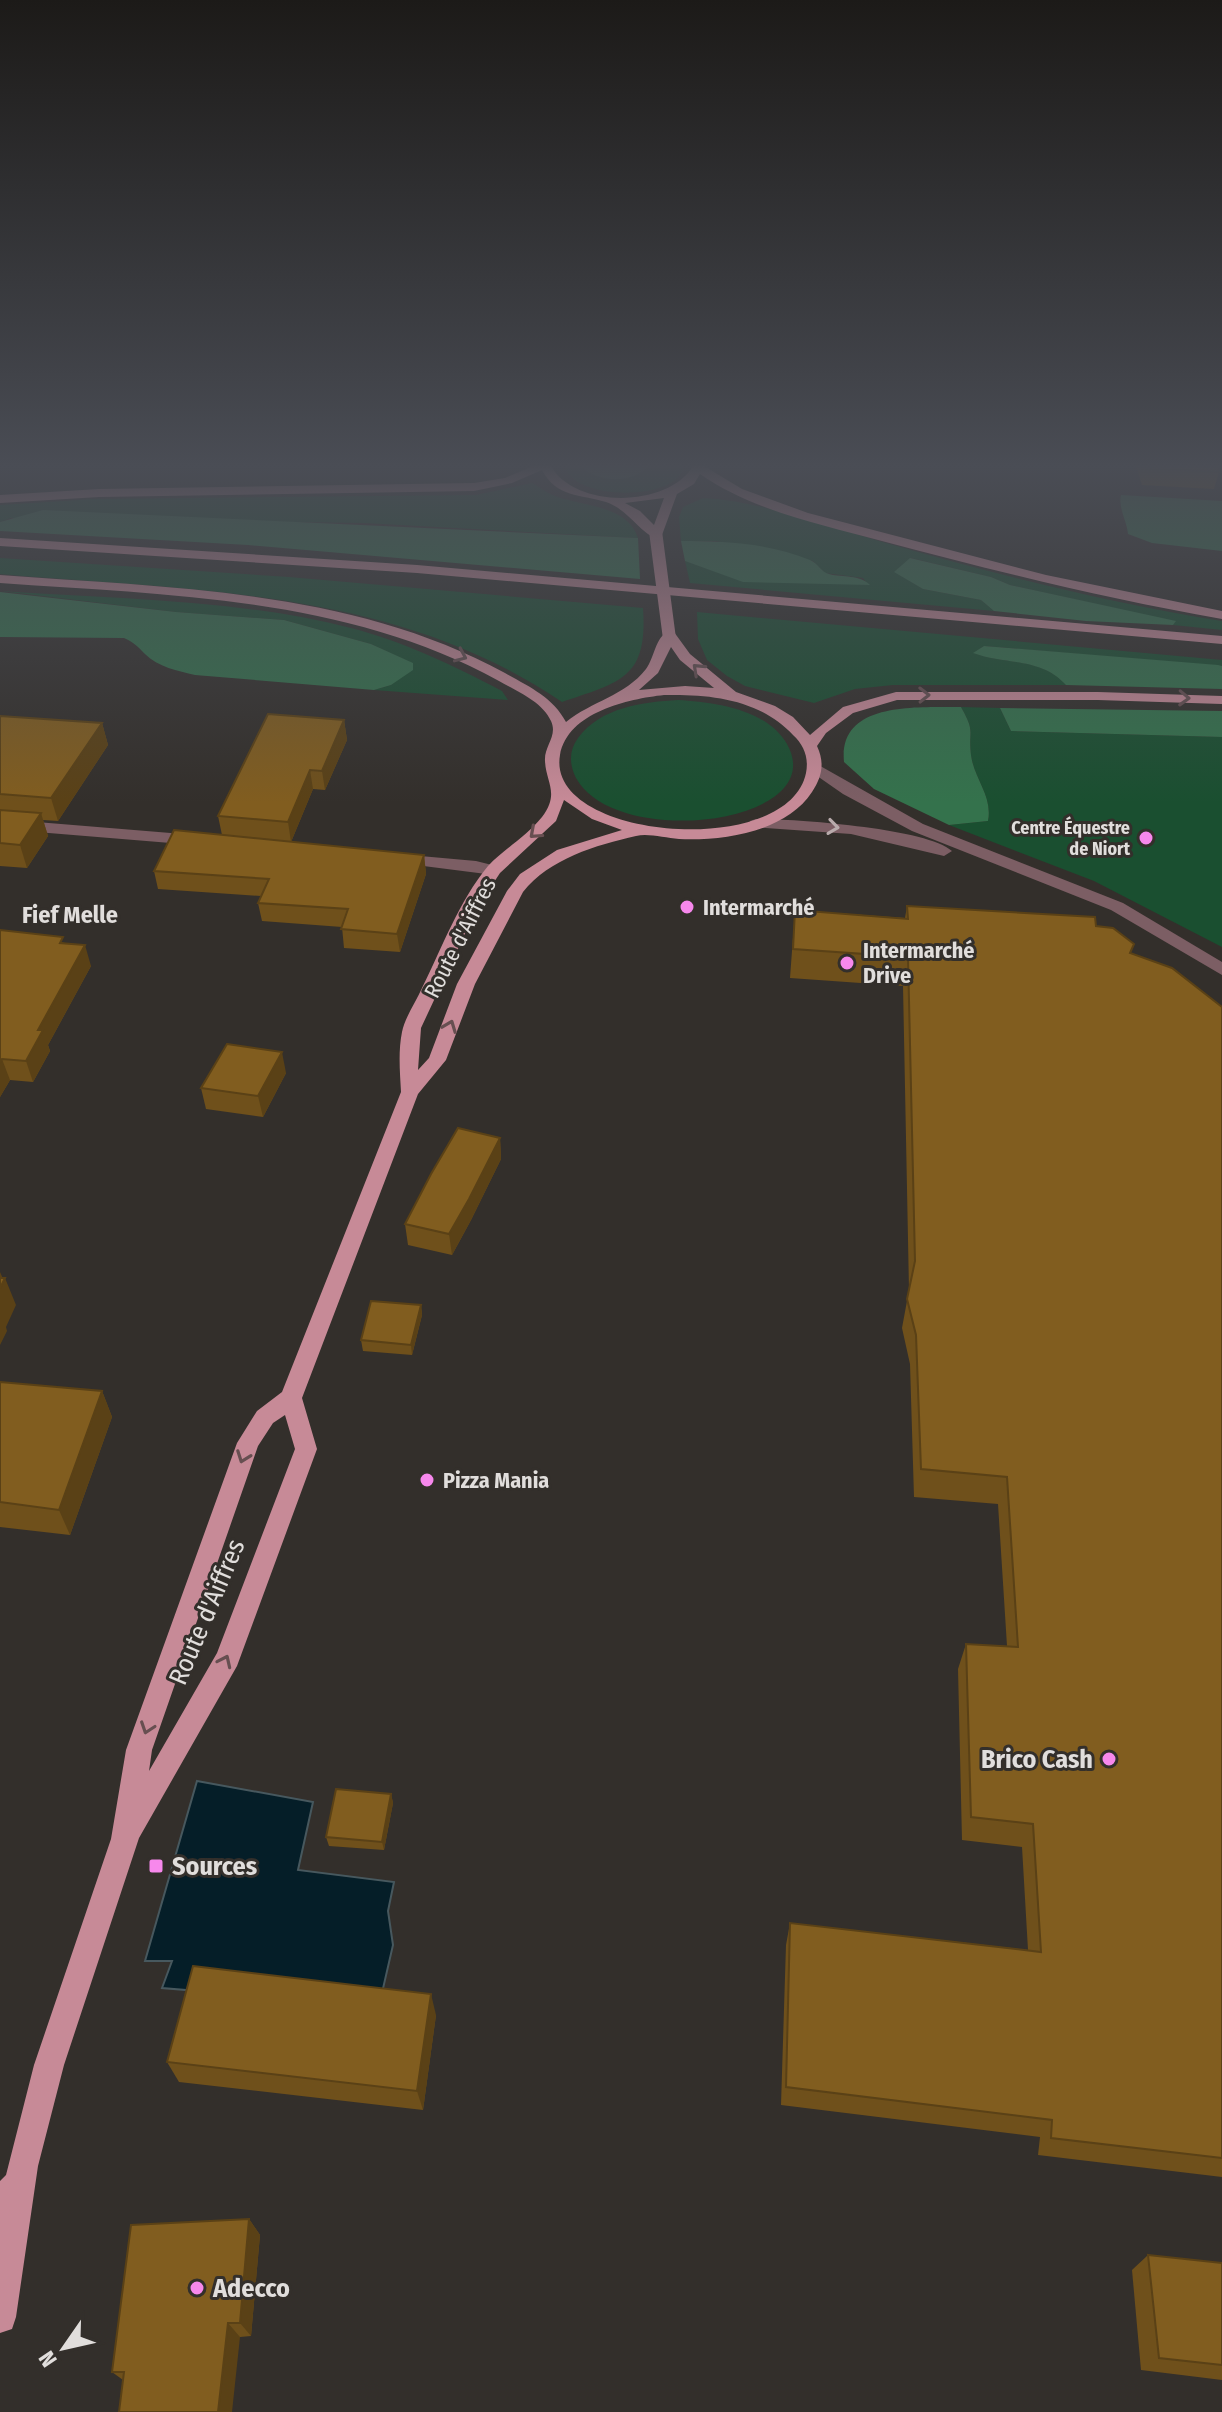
<svg xmlns="http://www.w3.org/2000/svg" width="1222" height="2412" viewBox="0 0 1222 2412" font-family="'Fira Sans Condensed',sans-serif">
<style>
.green{fill:#1a4f30}
.forest{fill:#34724c}
.water{fill:#051e28;stroke:#47585e;stroke-width:2}
.lines{fill:none;stroke-linecap:round;stroke-linejoin:round}
.minor{fill:#7c5e64;fill-rule:evenodd}
.major{fill:#c78a97;fill-rule:evenodd}
.major-bridge{stroke:#c78a97;stroke-width:13}
.wall{fill:#6f501b}
.shaded-wall{fill:#5a4116}
.building{fill:#815d1f;stroke:#5a4116;stroke-width:2}
.oneway{stroke:#674f51}
.oneway2{stroke:#b9abac}
.poi-dot{fill:#f788ec;stroke:#332f2b;stroke-width:3}
.labels{text-anchor:middle;dominant-baseline:central;stroke-width:6;stroke-linejoin:round;paint-order:stroke}
.far-poi-label{font-size:18px;font-weight:bold;fill:#e1dedc;stroke:#332f2b;text-anchor:end}
.poi-label{font-size:22px;font-weight:bold;fill:#e1dedc;stroke:#332f2b;text-anchor:start}
.street-label{font-size:22px;fill:#e1dedc;stroke:#332f2b}
.neighbourhood-label{font-size:24px;font-weight:bold;fill:#e1dedc;stroke:#332f2b}
.near-street-label{font-size:26px;fill:#e1dedc;stroke:#332f2b}
.near-poi-label{font-size:26px;font-weight:bold;fill:#e1dedc;stroke:#332f2b;text-anchor:start}
</style>
<rect width="100%" height="100%" fill="#332f2b"/>
<g class="green">
<path d="M 565,466 L 684,466 C 679,502 572,501 565,466 Z"/>
<path d="M 532,483 C 539,487 547,493 555,496 C 581,506 628,505 638,538 L 364,523 L 11,518 L 0,522 L 0,505 L 94,499 L 476,495 Z"/>
<path d="M 703,498 C 759,500 838,530 893,545 C 1002,576 1111,603 1222,621 L 1222,630 L 1173,625 L 1175,622 L 1010,585 L 991,577 L 911,558 L 895,572 L 923,589 L 981,600 L 994,611 L 690,583 L 685,561 L 706,568 L 868,585 L 863,578 L 825,573 L 813,561 L 716,541 L 681,541 L 679,517 L 683,507 Z"/>
<path d="M 0,558 L 289,577 L 643,608 C 648,678 621,682 562,702 C 395,588 194,591 0,574 Z"/>
<path d="M 0,591 C 116,599 238,599 351,628 C 402,641 455,666 502,691 L 508,700 L 374,690 L 391,685 L 412,663 L 371,644 L 284,620 L 176,612 Z"/>
<path d="M 697,612 L 1222,660 L 1222,666 L 984,646 L 974,653 C 1006,665 1041,657 1066,685 L 893,685 L 855,689 L 814,703 L 745,686 L 727,676 L 707,660 L 698,639 Z"/>
<path d="M 678,700 C 714,702 767,709 787,744 C 832,824 616,851 576,778 C 569,764 569,750 578,738 C 601,707 643,702 678,700 Z"/>
<path d="M 961,707 L 1000,708 L 1011,731 L 1222,737 L 1222,947 L 1094,881 L 949,825 L 988,821 C 993,796 974,779 971,755 C 968,728 976,734 961,707 Z"/>
</g>
<g class="forest">
<path d="M 581,466 L 648,466 C 634,484 596,483 581,466 Z"/>
<path d="M 1121,495 L 1222,501 L 1222,551 L 1152,543 L 1128,534 C 1127,521 1118,508 1121,495 Z"/>
<path d="M 43,510 L 638,538 L 640,579 L 248,545 L 0,531 L 0,522 Z"/>
<path d="M 681,541 C 723,541 770,543 810,560 C 818,563 821,572 829,574 C 844,578 859,574 870,585 L 743,582 L 685,561 Z"/>
<path d="M 910,558 L 991,577 L 1010,585 L 1176,621 L 1173,625 L 1086,621 L 994,611 L 981,600 L 923,589 L 894,572 Z"/>
<path d="M 0,592 L 176,612 L 284,620 L 371,644 L 413,663 L 413,670 L 391,685 L 374,690 L 195,675 C 178,671 158,667 145,654 C 137,646 135,643 124,638 L 0,637 Z"/>
<path d="M 984,646 L 1218,665 L 1222,666 L 1222,689 L 1066,685 C 1041,657 1005,665 973,653 Z"/>
<path d="M 961,707 C 976,734 968,728 971,755 C 974,779 993,796 988,821 L 949,825 L 874,789 L 844,762 C 838,700 920,708 961,707 Z"/>
<path d="M 1000,708 L 1222,711 L 1222,737 L 1011,731 Z"/>
</g>
<path class="water" d="M 197,1781 L 313,1802 L 298,1870 L 394,1882 L 388,1911 L 393,1945 L 379,2006 L 162,1988 L 172,1961 L 145,1961 Z"/>
<g class="lines">
<g class="minor">
<path d="M 815,763 L 923,824 L 1123,903 L 1222,962 L 1222,975 L 1111,910 L 912,831 L 843,794 L 810,771 L 810,765 Z"/>
<path d="M 0,819 L 195,835 L 203,840 L 195,845 L 0,829 Z"/>
<path d="M 756,819 C 794,819 926,828 952,851 L 944,856 L 851,834 L 750,827 L 750,821 Z"/>
<path d="M 398,854 L 476,861 L 500,867 L 502,870 L 494,875 L 392,862 L 390,859 Z"/>
</g>
<g class="major">
<path d="M 533,466 L 551,466 C 575,509 668,508 693,466 L 704,466 L 742,489 L 808,513 L 1046,575 L 1222,611 L 1222,619 C 1107,599 995,571 882,541 C 820,524 753,511 700,474 L 694,484 L 677,494 L 662,535 L 656,539 C 639,531 627,509 606,502 C 580,494 557,498 542,470 L 512,483 L 474,491 L 99,497 L 0,503 L 0,495 L 99,489 L 474,483 L 505,478 ZM 664,498 L 654,525 L 640,511 L 625,503 Z"/>
<path d="M 0,538 L 417,565 L 1222,636 L 1222,644 L 417,573 L 0,546 Z"/>
<path d="M 0,575 C 170,588 352,589 505,673 C 528,686 553,697 566,722 C 592,701 625,696 646,669 C 655,657 655,637 669,631 L 674,632 L 690,654 L 736,692 L 775,706 L 793,717 L 810,735 L 843,707 L 896,692 L 1098,692 L 1222,696 L 1222,704 L 1098,700 L 897,700 L 853,713 L 826,733 L 817,746 C 825,763 822,777 812,792 C 786,832 723,841 679,839 C 665,838 648,833 636,836 C 596,845 549,859 523,892 L 475,984 L 446,1060 L 418,1094 L 302,1398 L 317,1449 L 237,1666 L 139,1838 L 64,2065 L 38,2166 L 16,2317 L 12,2329 L 0,2333 L 0,2181 L 6,2175 L 34,2065 L 111,1839 L 126,1750 L 237,1443 L 257,1411 L 282,1392 L 401,1092 C 400,1072 398,1052 402,1032 C 405,1017 416,1002 422,988 C 442,948 459,901 488,866 C 504,849 527,836 542,817 C 560,793 546,783 545,761 C 544,746 558,736 551,721 C 542,701 516,691 499,681 C 347,597 169,595 0,583 ZM 671,647 L 680,660 L 714,688 L 685,686 L 639,690 L 658,673 ZM 664,695 C 711,694 759,699 793,735 C 804,745 809,758 806,773 C 788,860 545,840 560,755 C 568,712 628,699 664,695 ZM 564,800 L 592,819 L 622,830 L 557,850 L 520,874 L 507,891 L 457,984 L 429,1058 L 418,1070 L 421,1028 L 477,908 L 500,873 L 556,821 ZM 285,1415 L 295,1449 L 217,1653 L 149,1771 L 152,1750 L 258,1446 L 273,1423 Z"/>
</g>
<path class="major-bridge" d="M 656,535 L 669,635"/>
</g>
<g class="wall">
<path d="M 1136,466 L 1217,466 L 1219,472 L 1214,489 L 1142,485 Z"/>
<path d="M 0,716 L 102,723 L 108,745 L 58,821 L 43,820 L 48,836 L 27,868 L 0,866 Z"/>
<path d="M 344,720 L 347,740 L 325,790 L 313,789 L 291,842 L 424,855 L 426,874 L 400,952 L 344,948 L 342,927 L 262,921 L 258,903 L 261,896 L 158,889 L 154,871 L 222,835 L 218,816 Z"/>
<path d="M 907,906 L 1096,926 L 1132,954 L 1222,1007 L 1222,2177 L 1038,2155 L 1040,2137 L 781,2105 L 786,1945 L 790,1923 L 1028,1950 L 1022,1847 L 962,1840 L 958,1669 L 966,1644 L 1007,1646 L 998,1504 L 914,1497 L 910,1364 L 902,1328 L 909,1290 L 903,986 L 790,978 L 795,910 L 905,918 Z"/>
<path d="M 0,930 L 65,943 L 91,966 L 48,1045 L 50,1051 L 33,1082 L 10,1080 L 0,1097 Z"/>
<path d="M 286,1073 L 263,1117 L 206,1109 L 201,1088 Z"/>
<path d="M 500,1138 L 501,1159 L 471,1220 L 452,1255 L 408,1245 L 405,1224 Z"/>
<path d="M 421,1305 L 422,1315 L 412,1355 L 363,1351 L 361,1340 Z"/>
<path d="M 0,1382 L 102,1391 L 112,1417 L 70,1535 L 0,1527 Z"/>
<path d="M 391,1794 L 393,1803 L 384,1850 L 329,1846 L 326,1837 Z"/>
<path d="M 436,2015 L 423,2110 L 179,2082 L 167,2062 Z"/>
<path d="M 249,2219 L 260,2235 L 251,2336 L 240,2337 L 123,2380 L 112,2372 Z"/>
<path d="M 1148,2255 L 1222,2263 L 1222,2380 L 1141,2370 L 1132,2270 Z"/>
</g>
<g class="shaded-wall">
<path d="M 344,720 L 347,740 L 325,790 L 322,771 Z"/>
<path d="M 102,723 L 108,745 L 58,821 L 51,798 Z"/>
<path d="M 310,770 L 313,789 L 291,842 L 288,822 Z"/>
<path d="M 41,813 L 48,836 L 27,868 L 20,845 Z"/>
<path d="M 424,855 L 426,874 L 400,952 L 397,934 Z"/>
<path d="M 85,945 L 91,966 L 48,1045 L 50,1051 L 33,1082 L 26,1061 L 38,1030 Z"/>
<path d="M 282,1052 L 286,1073 L 263,1117 L 258,1096 Z"/>
<path d="M 2,1059 L 10,1080 L 0,1097 L 0,1062 Z"/>
<path d="M 500,1138 L 501,1159 L 471,1220 L 452,1255 L 449,1234 Z"/>
<path d="M 0,1272 L 4,1281 L 5,1278 L 16,1305 L 6,1327 L 7,1331 L 0,1345 Z"/>
<path d="M 421,1305 L 422,1315 L 412,1355 L 411,1345 Z"/>
<path d="M 102,1391 L 112,1417 L 70,1535 L 59,1510 Z"/>
<path d="M 391,1794 L 393,1803 L 384,1850 L 382,1842 Z"/>
<path d="M 431,1994 L 436,2015 L 423,2110 L 417,2091 Z"/>
<path d="M 249,2219 L 260,2235 L 251,2336 L 240,2323 Z"/>
<path d="M 228,2323 L 240,2337 L 232,2412 L 218,2412 Z"/>
</g>
<g class="building">
<path d="M 1145,466 L 1217,466 L 1219,472 L 1146,468 Z"/>
<path d="M 268,714 L 344,720 L 322,771 L 310,770 L 288,822 L 218,816 Z"/>
<path d="M 0,716 L 102,723 L 51,798 L 0,794 Z"/>
<path d="M 0,810 L 41,813 L 20,845 L 0,843 Z"/>
<path d="M 174,830 L 424,855 L 397,934 L 341,929 L 348,909 L 258,903 L 269,879 L 154,871 Z"/>
<path d="M 907,906 L 1095,917 L 1096,926 L 1113,928 L 1134,944 L 1130,953 L 1172,968 L 1222,1007 L 1222,2158 L 1051,2138 L 1052,2120 L 786,2087 L 790,1923 L 1041,1952 L 1033,1824 L 971,1817 L 966,1644 L 1018,1647 L 1007,1477 L 921,1469 L 916,1335 L 907,1299 L 915,1261 L 908,957 L 793,949 L 795,910 L 908,919 Z"/>
<path d="M 0,930 L 63,937 L 60,943 L 85,945 L 38,1030 L 43,1030 L 26,1061 L 2,1059 L 0,1062 Z"/>
<path d="M 227,1044 L 282,1052 L 258,1096 L 201,1088 Z"/>
<path d="M 458,1128 L 500,1138 L 469,1199 L 449,1234 L 405,1224 L 431,1174 Z"/>
<path d="M 0,1278 L 5,1278 L 0,1288 Z"/>
<path d="M 371,1301 L 421,1305 L 411,1345 L 361,1340 Z"/>
<path d="M 0,1382 L 102,1391 L 59,1510 L 0,1502 Z"/>
<path d="M 336,1789 L 391,1794 L 382,1842 L 326,1837 Z"/>
<path d="M 193,1966 L 431,1994 L 417,2091 L 167,2062 Z"/>
<path d="M 249,2219 L 240,2323 L 228,2323 L 218,2412 L 119,2412 L 124,2372 L 112,2372 L 131,2225 Z"/>
<path d="M 1148,2255 L 1222,2263 L 1222,2365 L 1159,2358 Z"/>
</g>
<defs><path id="oneway-chevron" d="M-2-3.5L2.5 0L-2 3.5" fill="none" stroke-width="1.6" stroke-linecap="round" stroke-linejoin="round" transform="scale(2)"/></defs>
<g class="oneway">
<use href="#oneway-chevron" transform="translate(461 656) rotate(24)"/>
<use href="#oneway-chevron" transform="translate(698 669) rotate(-137)"/>
<use href="#oneway-chevron" transform="translate(924 695) rotate(-1)"/>
<use href="#oneway-chevron" transform="translate(1184 698) rotate(2)"/>
<use href="#oneway-chevron" transform="translate(535 833) rotate(138)"/>
<use href="#oneway-chevron" transform="translate(450 1026) rotate(-69)"/>
<use href="#oneway-chevron" transform="translate(243 1457) rotate(110)"/>
<use href="#oneway-chevron" transform="translate(225 1661) rotate(-65)"/>
<use href="#oneway-chevron" transform="translate(147 1728) rotate(109)"/>
</g>
<use class="oneway2" href="#oneway-chevron" transform="translate(833 827) rotate(8)"/>
<linearGradient id="sky" x2="0" y2="1"><stop stop-color="#1c1a18"/><stop offset="0.58" stop-color="#4a4d55"/><stop offset="1" stop-color="#4a4d55" stop-opacity="0"/></linearGradient>
<rect width="1222" height="803" fill="url(#sky)"/>
<g class="poi-dot">
<circle cx="1146" cy="838" r="8"/>
<circle cx="687" cy="907" r="8"/>
<circle cx="847" cy="963" r="8"/>
<circle cx="427" cy="1480" r="8"/>
<circle cx="1109" cy="1759" r="8"/>
<rect x="148" y="1858" width="16" height="16" rx="4"/>
<circle cx="197" cy="2288" r="8"/>
</g>
<g class="labels">
<g class="far-poi-label">
<text x="1130" y="828">Centre Équestre<tspan x="1130" dy="21">de Niort</tspan></text>
</g>
<g class="poi-label">
<text x="703" y="907">Intermarché</text>
<text x="863" y="950">Intermarché<tspan x="863" dy="25">Drive</tspan></text>
<text x="443" y="1480">Pizza Mania</text>
</g>
<g class="street-label">
<text transform="translate(460 938) rotate(-63)">Route d'Aiffres</text>
</g>
<g class="neighbourhood-label">
<text x="70" y="915">Fief Melle</text>
</g>
<g class="near-street-label">
<text transform="translate(207 1612) rotate(-67)">Route d'Aiffres</text>
</g>
<g class="near-poi-label">
<text x="1093" y="1759" text-anchor="end">Brico Cash</text>
<text x="172" y="1866">Sources</text>
<text x="213" y="2288">Adecco</text>
</g>
</g>
<g transform="translate(64 2348) rotate(236)" stroke="#332f2b" stroke-width="6" paint-order="stroke">
<path d="M0-6L14 30L0 20L-14 30Z" fill="#e1dedc"/>
<text y="-12" font-size="22" font-weight="bold" text-anchor="middle" fill="#e1dedc">N</text>
</g>
</svg>
